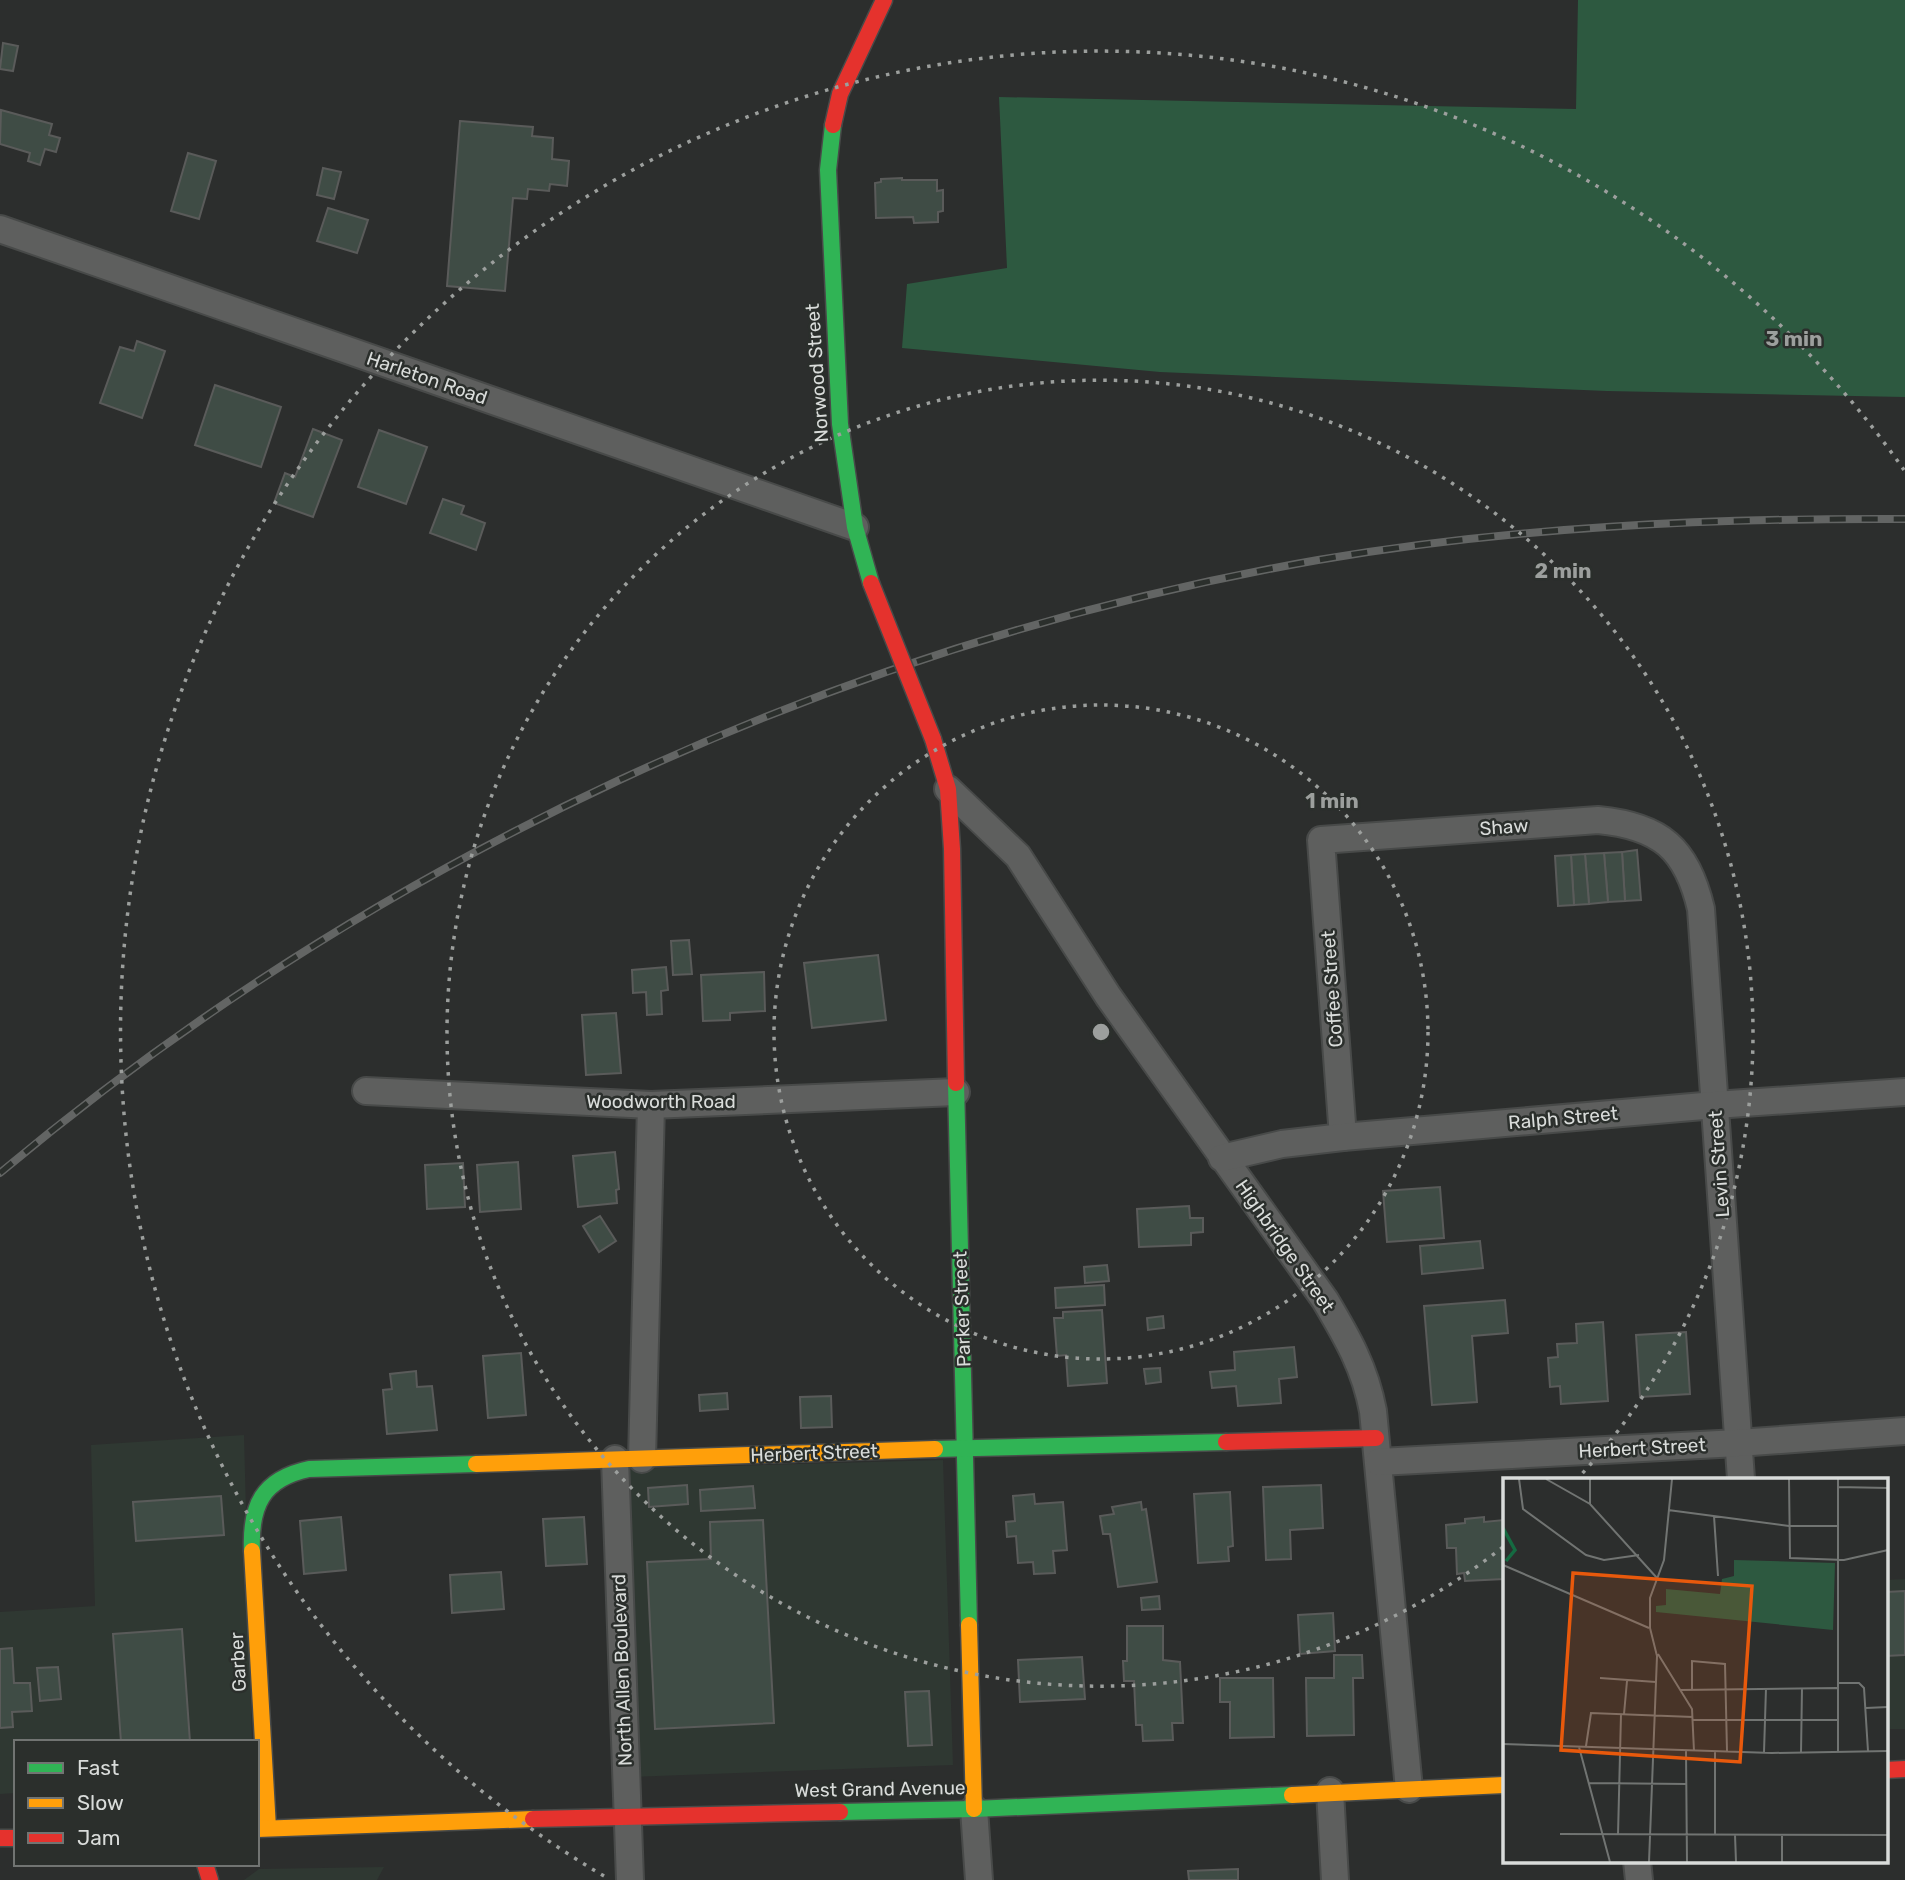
<svg xmlns="http://www.w3.org/2000/svg" width="1905" height="1880" viewBox="0 0 1905 1880" font-family="Rubik,sans-serif">
<style>
.built{fill:#2f3832}
.green{fill:#2d5940}
.building{fill:#3f4c45;stroke:#5a5b5a;stroke-width:2}
.lines{fill:none;stroke-linecap:round;stroke-linejoin:round}
.street-casing{stroke:#484a49;stroke-width:30}
.fast-casing{stroke:#484a49;stroke-width:19}
.slow-casing{stroke:#484a49;stroke-width:19}
.jam-casing{stroke:#484a49;stroke-width:19}
.street{stroke:#5e5f5e;stroke-width:26}
.fast{stroke:#30b455;stroke-width:16}
.slow{stroke:#ff9f0a;stroke-width:16}
.jam{stroke:#e5322d;stroke-width:16}
.rail-casing{stroke:#636564;stroke-width:8}
.rail{stroke:#2b2f2c;stroke-width:5;stroke-dasharray:16;stroke-linecap:butt}
.jam-bridge-casing{stroke:#484a49;stroke-width:19;stroke-linecap:butt}
.jam-bridge{stroke:#e5322d;stroke-width:16}
.ring{fill:none;stroke:#9c9f9d;stroke-width:3.5;stroke-dasharray:3.5 7}
.labels{text-anchor:middle;dominant-baseline:central;stroke-width:5;stroke-linejoin:round;paint-order:stroke}
.street-label{font-size:19px;fill:#d9dcda;stroke:#2b2f2c}
.inset-river{fill:none;stroke:#156a41;stroke-width:3.5}
.inset-road{fill:none;stroke:#717472;stroke-width:2}
.view{fill:#e8590c;fill-opacity:0.15;stroke:#e8590c;stroke-width:3.5}
.inset-edge{fill:none;stroke:#d9dcda;stroke-width:3.5}
.centre{fill:#9c9f9d;stroke:#2b2f2c;stroke-width:3.5}
.ring-label{font-size:21px;text-anchor:middle;font-weight:bold;fill:#9c9f9d;stroke:#2b2f2c;stroke-width:5;stroke-linejoin:round;paint-order:stroke}
</style>
<rect width="100%" height="100%" fill="#2c2e2d"/>
<g class="built">
<path d="M 244,1435 L 252,1742 L 16,1742 L 16,1793 L 0,1794 L 0,1612 L 95,1606 L 91,1445 Z"/>
<path d="M 943,1460 L 953,1765 L 630,1777 L 625,1469 Z"/>
<path d="M 1905,1579 L 1905,1729 L 1886,1729 L 1886,1580 Z"/>
<path d="M 384,1867 L 377,1880 L 244,1880 L 259,1869 Z"/>
</g>
<path class="green" d="M 1578,0 L 1905,0 L 1905,397 L 1607,391 L 1160,372 L 902,348 L 907,284 L 1007,268 L 999,97 L 1576,109 Z"/>
<g class="building">
<path d="M 3,43 L 18,46 L 13,71 L 0,69 Z"/>
<path d="M 1,110 L 52,124 L 49,135 L 60,138 L 56,152 L 45,149 L 40,165 L 28,161 L 30,153 L 0,144 Z"/>
<path d="M 460,121 L 533,127 L 532,136 L 553,138 L 552,159 L 569,161 L 567,186 L 550,184 L 549,191 L 528,189 L 527,199 L 513,198 L 505,291 L 447,286 Z"/>
<path d="M 188,153 L 216,161 L 199,219 L 171,211 Z"/>
<path d="M 323,168 L 341,172 L 334,199 L 317,195 Z"/>
<path d="M 902,178 L 902,180 L 937,180 L 937,191 L 943,190 L 943,211 L 938,212 L 938,222 L 914,223 L 913,217 L 876,218 L 875,183 L 881,182 L 881,179 Z"/>
<path d="M 328,208 L 368,220 L 357,253 L 317,241 Z"/>
<path d="M 137,341 L 165,351 L 142,418 L 100,403 L 120,347 L 134,351 Z"/>
<path d="M 215,385 L 281,407 L 261,467 L 195,445 Z"/>
<path d="M 313,429 L 342,440 L 313,517 L 274,503 L 285,473 L 295,477 Z"/>
<path d="M 379,430 L 427,447 L 406,504 L 358,487 Z"/>
<path d="M 443,499 L 464,506 L 461,514 L 485,523 L 476,550 L 430,533 Z"/>
<path d="M 1637,850 L 1641,900 L 1625,901 L 1622,852 Z"/>
<path d="M 1622,852 L 1625,901 L 1608,902 L 1604,853 Z"/>
<path d="M 1604,853 L 1608,902 L 1589,904 L 1585,854 Z"/>
<path d="M 1585,854 L 1589,904 L 1574,905 L 1571,855 Z"/>
<path d="M 1571,855 L 1574,905 L 1558,906 L 1555,856 Z"/>
<path d="M 689,940 L 692,974 L 673,975 L 671,941 Z"/>
<path d="M 878,955 L 886,1020 L 812,1028 L 804,963 Z"/>
<path d="M 666,967 L 668,990 L 661,991 L 662,1014 L 647,1015 L 646,992 L 633,993 L 632,970 Z"/>
<path d="M 764,972 L 765,1011 L 730,1013 L 730,1020 L 703,1021 L 701,975 Z"/>
<path d="M 616,1013 L 621,1073 L 586,1075 L 582,1015 Z"/>
<path d="M 615,1152 L 619,1189 L 616,1190 L 617,1203 L 578,1207 L 573,1156 Z"/>
<path d="M 518,1162 L 521,1209 L 480,1212 L 477,1165 Z"/>
<path d="M 463,1163 L 465,1207 L 427,1209 L 425,1165 Z"/>
<path d="M 1440,1187 L 1444,1238 L 1387,1242 L 1383,1191 Z"/>
<path d="M 1189,1206 L 1190,1218 L 1203,1218 L 1203,1232 L 1191,1233 L 1191,1245 L 1139,1247 L 1137,1209 Z"/>
<path d="M 600,1216 L 616,1241 L 599,1252 L 583,1226 Z"/>
<path d="M 1480,1241 L 1483,1268 L 1422,1274 L 1420,1246 Z"/>
<path d="M 1107,1265 L 1109,1281 L 1085,1283 L 1084,1267 Z"/>
<path d="M 1104,1285 L 1105,1305 L 1056,1308 L 1055,1288 Z"/>
<path d="M 1505,1300 L 1508,1333 L 1472,1336 L 1477,1402 L 1432,1405 L 1424,1306 Z"/>
<path d="M 1102,1310 L 1107,1383 L 1068,1386 L 1066,1355 L 1057,1356 L 1054,1318 L 1063,1318 L 1063,1312 Z"/>
<path d="M 1163,1316 L 1164,1328 L 1148,1330 L 1147,1318 Z"/>
<path d="M 1603,1322 L 1608,1401 L 1561,1404 L 1560,1386 L 1550,1387 L 1548,1358 L 1558,1357 L 1557,1344 L 1577,1343 L 1576,1324 Z"/>
<path d="M 1686,1332 L 1690,1394 L 1640,1397 L 1636,1335 Z"/>
<path d="M 1294,1347 L 1297,1377 L 1279,1379 L 1281,1403 L 1238,1406 L 1236,1386 L 1212,1388 L 1210,1372 L 1235,1370 L 1234,1352 Z"/>
<path d="M 521,1353 L 526,1415 L 488,1418 L 483,1356 Z"/>
<path d="M 1160,1368 L 1161,1382 L 1146,1384 L 1144,1369 Z"/>
<path d="M 416,1371 L 417,1387 L 432,1386 L 437,1430 L 387,1434 L 383,1390 L 392,1389 L 390,1374 Z"/>
<path d="M 727,1393 L 728,1409 L 700,1411 L 699,1395 Z"/>
<path d="M 831,1396 L 832,1427 L 801,1428 L 800,1397 Z"/>
<path d="M 687,1485 L 688,1504 L 649,1507 L 648,1488 Z"/>
<path d="M 1321,1485 L 1323,1528 L 1290,1530 L 1291,1559 L 1266,1560 L 1263,1487 Z"/>
<path d="M 753,1486 L 755,1508 L 701,1511 L 700,1490 Z"/>
<path d="M 1230,1492 L 1233,1546 L 1228,1547 L 1229,1561 L 1198,1563 L 1194,1494 Z"/>
<path d="M 1034,1494 L 1035,1504 L 1063,1502 L 1067,1550 L 1053,1551 L 1055,1573 L 1034,1574 L 1033,1562 L 1018,1563 L 1016,1536 L 1007,1537 L 1006,1522 L 1015,1521 L 1013,1496 Z"/>
<path d="M 221,1496 L 224,1535 L 136,1541 L 133,1502 Z"/>
<path d="M 1141,1502 L 1142,1510 L 1146,1509 L 1157,1582 L 1118,1587 L 1110,1534 L 1103,1534 L 1100,1516 L 1114,1514 L 1112,1507 Z"/>
<path d="M 341,1517 L 346,1570 L 304,1574 L 300,1521 Z"/>
<path d="M 584,1517 L 587,1564 L 546,1566 L 543,1519 Z"/>
<path d="M 1484,1517 L 1484,1522 L 1504,1520 L 1504,1579 L 1465,1581 L 1464,1573 L 1457,1574 L 1456,1548 L 1447,1548 L 1446,1525 L 1465,1523 L 1465,1519 Z"/>
<path d="M 763,1520 L 774,1723 L 655,1729 L 647,1562 L 711,1559 L 710,1522 Z"/>
<path d="M 501,1572 L 504,1609 L 452,1613 L 450,1575 Z"/>
<path d="M 1905,1591 L 1905,1655 L 1886,1656 L 1886,1592 Z"/>
<path d="M 1159,1596 L 1160,1609 L 1142,1610 L 1141,1598 Z"/>
<path d="M 1333,1613 L 1335,1651 L 1300,1654 L 1298,1615 Z"/>
<path d="M 1127,1626 L 1163,1626 L 1163,1660 L 1180,1662 L 1183,1723 L 1172,1723 L 1173,1740 L 1143,1741 L 1142,1725 L 1136,1725 L 1134,1681 L 1124,1681 L 1123,1661 L 1127,1661 Z"/>
<path d="M 182,1629 L 190,1742 L 121,1742 L 113,1634 Z"/>
<path d="M 12,1648 L 14,1683 L 30,1683 L 32,1711 L 12,1712 L 13,1727 L 0,1728 L 0,1649 Z"/>
<path d="M 1334,1655 L 1362,1655 L 1363,1678 L 1353,1678 L 1354,1735 L 1307,1736 L 1306,1678 L 1334,1678 Z"/>
<path d="M 1082,1657 L 1085,1699 L 1020,1702 L 1018,1660 Z"/>
<path d="M 58,1667 L 61,1699 L 40,1701 L 37,1668 Z"/>
<path d="M 1220,1678 L 1273,1678 L 1274,1737 L 1230,1738 L 1230,1702 L 1220,1702 Z"/>
<path d="M 929,1691 L 932,1745 L 908,1746 L 905,1692 Z"/>
<path d="M 1238,1869 L 1238,1880 L 1189,1880 L 1188,1871 Z"/>
</g>
<g class="lines">
<g class="street-casing">
<g id="street">
<path d="M 0,229 L 855,527"/>
<path d="M 948,789 L 1018,856 L 1108,996 L 1325,1300 C 1347,1337 1365,1368 1373,1411 L 1409,1789"/>
<path d="M 366,1091 L 651,1105 L 956,1092"/>
<path d="M 1343,1137 L 1321,840 L 1598,820 C 1661,826 1687,849 1701,909 L 1741,1479"/>
<path d="M 1222,1158 L 1282,1144 L 1343,1137 L 1715,1105 L 1905,1092"/>
<path d="M 615,1459 L 630,1880"/>
<path d="M 642,1459 L 651,1105"/>
<path d="M 1379,1462 L 1738,1443 L 1905,1431"/>
<path d="M 1330,1791 L 1335,1880"/>
<path d="M 974,1809 L 979,1880"/>
<path d="M 1637,1861 L 1639,1880"/>
</g>
</g>
<g class="fast-casing">
<g id="fast">
<path d="M 833,125 L 828,170 L 840,424 L 855,527 L 871,583"/>
<path d="M 956,1083 L 969,1625"/>
<path d="M 935,1449 L 1226,1442"/>
<path d="M 252,1551 C 250,1506 262,1479 309,1469 L 476,1464"/>
<path d="M 840,1812 L 974,1809 L 1292,1795"/>
</g>
</g>
<g class="slow-casing">
<g id="slow">
<path d="M 476,1464 L 935,1449"/>
<path d="M 252,1551 L 268,1828"/>
<path d="M 969,1625 L 974,1809"/>
<path d="M 1292,1795 L 1504,1785"/>
<path d="M 257,1829 L 533,1819"/>
</g>
</g>
<g class="jam-casing">
<g id="jam">
<path d="M 833,125 L 840,94 L 884,0"/>
<path d="M 933,739 L 948,789 L 952,849 L 956,1083"/>
<path d="M 1226,1442 L 1376,1438"/>
<path d="M 1886,1770 L 1905,1769"/>
<path d="M 533,1819 L 840,1812"/>
<path d="M 0,1838 L 16,1838"/>
<path d="M 205,1864 L 210,1880"/>
</g>
</g>
<use href="#street" class="street"/>
<use href="#fast" class="fast"/>
<use href="#slow" class="slow"/>
<use href="#jam" class="jam"/>
<g class="rail-casing">
<path id="rail" d="M 0,1173 C 375,859 836,644 1318,560 C 1512,527 1708,518 1905,519"/>
</g>
<use href="#rail" class="rail"/>
<g class="jam-bridge-casing">
<path id="jam-bridge" d="M 871,583 L 933,739"/>
</g>
<use href="#jam-bridge" class="jam-bridge"/>
</g>
<g class="ring">
<circle cx="1101" cy="1032" r="327"/>
<path d="M1503 1547A653 653 0 1 1 1579 1477"/>
<path d="M604 1876A980 980 0 1 1 1904 470"/>
</g>
<g class="labels">
<g class="street-label">
<text transform="translate(817 373) rotate(-94)">Norwood Street</text>
<text transform="translate(427 378) rotate(19)">Harleton Road</text>
<text transform="translate(1504 827) rotate(-4)">Shaw</text>
<text transform="translate(1332 989) rotate(-94)">Coffee Street</text>
<text x="661" y="1101">Woodworth Road</text>
<text transform="translate(1563 1118) rotate(-5)">Ralph Street</text>
<text transform="translate(1719 1164) rotate(-94)">Levin Street</text>
<text transform="translate(1285 1246) rotate(55)">Highbridge Street</text>
<text transform="translate(962 1309) rotate(-92)">Parker Street</text>
<text transform="translate(1642 1448) rotate(-3)">Herbert Street</text>
<text transform="translate(814 1453) rotate(-2)">Herbert Street</text>
<text transform="translate(238 1662) rotate(-93)">Garber</text>
<text transform="translate(622 1670) rotate(-92)">North Allen Boulevard</text>
<text transform="translate(880 1789) rotate(-1)">West Grand Avenue</text>
</g>
</g>
<g transform="translate(1503 1478)">
<rect width="385" height="385" fill="#2c2e2d"/>
<path d="M 231,82 L 332,85 L 330,152 L 153,134 L 153,128 L 163,127 L 163,111 L 217,116 L 219,101 L 231,98 Z" fill="#2d5940"/>
<path class="inset-river" d="M 0,50 L 12,72 L 3,83"/>
<path class="inset-road" d="M 16,1 L 20,31 L 83,77 L 101,82 L 136,77M 43,1 L 87,26 L 154,100M 87,1 L 87,26M 286,1 L 287,80 L 341,82 L 385,72M 335,9 L 385,10M 165,32 L 286,48 L 335,48M 211,38 L 215,98M 0,87 L 146,150M 155,176 L 189,231 L 191,273M 97,200 L 153,204M 334,205 L 356,205 L 361,210 L 365,273M 189,211 L 189,183 L 222,186 L 224,273M 177,212 L 334,210M 363,230 L 385,229M 121,236 L 124,203M 190,242 L 334,242M 0,266 L 269,275 L 385,273M 83,268 L 88,235 L 190,239M 76,269 L 107,384M 183,273 L 184,384M 335,273 L 335,1M 212,274 L 212,357M 261,274 L 263,210M 298,275 L 299,210M 86,305 L 183,306M 57,356 L 385,357M 115,357 L 118,236M 232,357 L 233,384M 146,384 L 154,178 L 147,150 L 147,120 L 161,82 L 169,1M 279,384 L 279,357"/>
<path class="view" d="M 70,95 L 249,108 L 237,284 L 58,272 Z"/>
<rect width="385" height="385" class="inset-edge"/>
</g>
<circle cx="1101" cy="1032" r="10" class="centre"/>
<g class="ring-label">
<text x="1794" y="346">3 min</text>
<text x="1563" y="578">2 min</text>
<text x="1332" y="808">1 min</text>
</g>
<rect x="14" y="1740" width="245" height="126" fill="#2b2f2c" stroke="#717472" stroke-width="2"/>
<rect x="28" y="1763" width="35" height="10" fill="#30b455" stroke="#717472" stroke-width="2"/>
<text x="77" y="1775" font-size="21" fill="#d9dcda">Fast</text>
<rect x="28" y="1798" width="35" height="10" fill="#ff9f0a" stroke="#717472" stroke-width="2"/>
<text x="77" y="1810" font-size="21" fill="#d9dcda">Slow</text>
<rect x="28" y="1833" width="35" height="10" fill="#e5322d" stroke="#717472" stroke-width="2"/>
<text x="77" y="1845" font-size="21" fill="#d9dcda">Jam</text>
</svg>
